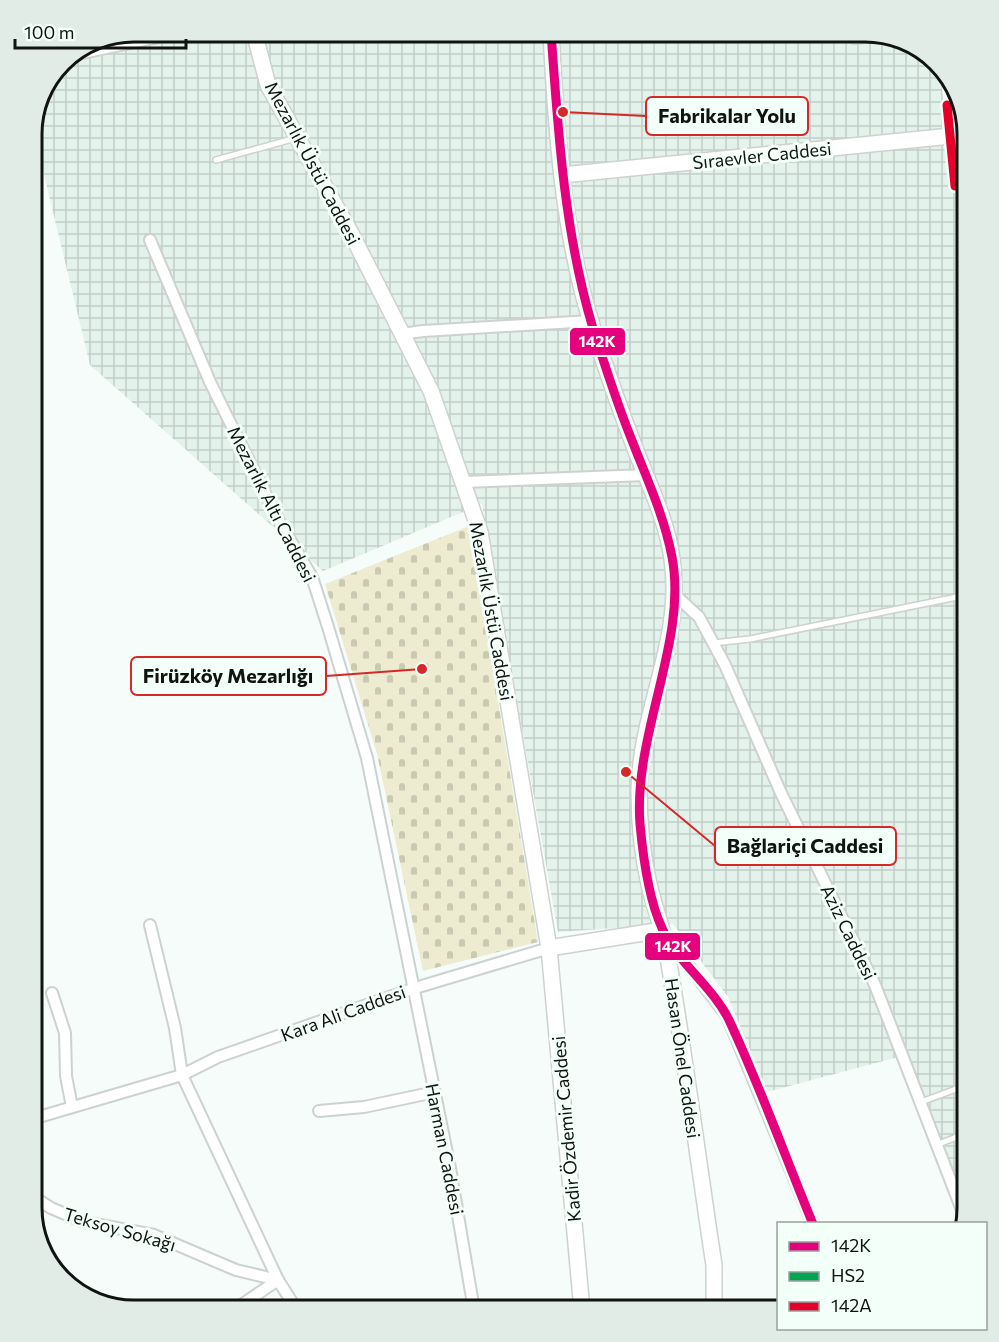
<svg xmlns="http://www.w3.org/2000/svg" width="999" height="1342" viewBox="0 0 999 1342" font-family="Commissioner,sans-serif">
<style>
.industrial{fill:url(#industrial-grid)}
.cemetery{fill:url(#cemetery-stones)}
.lines{fill:none;stroke-linecap:round;stroke-linejoin:round}
.lane-casing{stroke:#cdd2d0;stroke-width:8}
.street-casing{stroke:#cdd2d0;stroke-width:14}
.secondary-casing{stroke:#cdd2d0;stroke-width:18}
.primary-casing{stroke:#d5d8d6;stroke-width:20}
.lane{stroke:#fefffe;stroke-width:5}
.street{stroke:#fefffe;stroke-width:10}
.secondary{stroke:#fefffe;stroke-width:15}
.primary{stroke:#d8e2e1;stroke-width:16}
.bus-1-casing{stroke:#f3fff9;stroke-width:14}
.bus-2-casing{stroke:#f3fff9;stroke-width:14}
.bus-3-casing{stroke:#f3fff9;stroke-width:14}
.bus-1{stroke:#e5007d;stroke-width:9}
.bus-2{stroke:#00a651;stroke-width:9}
.bus-3{stroke:#e4002b;stroke-width:9}
.labels{text-anchor:middle;dominant-baseline:central;stroke-width:6;stroke-linejoin:round;paint-order:stroke}
.street-label{font-size:18px;fill:#0f1311;stroke:#f3fff9}
.rim{fill:none;stroke:#0f1311;stroke-width:3}
.leader{fill:none;stroke:#d62828;stroke-width:2}
.callout-dot{fill:#d62828;stroke:#f3fff9;stroke-width:2}
.callout{fill:#f3fff9;stroke:#d62828;stroke-width:2}
.callout-label{font-size:20px;text-anchor:middle;font-weight:bold;fill:#0f1311}
.line-badge{stroke:#f3fff9;stroke-width:2}
.badge-label{font-size:16px;text-anchor:middle;font-weight:bold;fill:#fff}
</style>
<defs>
<pattern id="industrial-grid" width="8" height="8" patternUnits="userSpaceOnUse" patternTransform="scale(1.5)"><rect width="8" height="8" fill="#e3f2ea"/><path d="M0 4h8M4 0v8" fill="none" stroke="#c2cfc8"/></pattern>
<pattern id="cemetery-stones" width="16" height="16" patternUnits="userSpaceOnUse" patternTransform="scale(1.5)"><rect width="16" height="16" fill="#edebd0"/><path d="M2 7V4a2 2 0 0 1 4 0v3zM10 15v-3a2 2 0 0 1 4 0v3z" fill="#cac9b2"/></pattern>
</defs>
<rect width="100%" height="100%" fill="#f6fcf9"/>
<path class="industrial" d="M 134,32 L 872,32 L 917,45 L 939,67 L 959,219 L 967,237 L 967,1204 L 906,1055 L 767,1092 L 728,997 L 673,924 L 558,932 L 482,504 L 323,571 L 90,365 L 32,125 L 42,88 L 66,57 Z"/>
<path class="cemetery" d="M 469,526 L 538,942 L 423,971 L 377,754 L 325,584 Z"/>
<g class="lines">
<g class="lane-casing">
<g id="lane">
<path d="M 843,32 L 854,41 L 891,38"/>
<path d="M 216,160 L 296,138"/>
<path d="M 713,643 L 750,639 L 967,595"/>
<path d="M 921,1102 L 967,1085"/>
<path d="M 936,1145 L 967,1133"/>
</g>
</g>
<g class="street-casing">
<g id="street">
<path d="M 68,56 L 182,32"/>
<path d="M 150,240 L 210,382 L 279,521 L 312,577 L 328,627 L 367,758 L 450,1168 L 474,1310"/>
<path d="M 402,334 L 423,331 L 591,321"/>
<path d="M 464,482 L 646,475"/>
<path d="M 675,595 L 699,617 L 725,665 L 781,793 L 875,985 L 965,1218"/>
<path d="M 150,925 L 175,1028 L 182,1075 L 278,1280 L 297,1310"/>
<path d="M 665,935 L 727,1016 L 813,1224"/>
<path d="M 52,993 L 65,1033 L 66,1076 L 72,1107"/>
<path d="M 319,1111 L 364,1107 L 435,1092"/>
<path d="M 32,1119 L 182,1075 L 218,1057 L 415,988 L 549,948"/>
<path d="M 32,1196 L 51,1208 L 84,1222 L 154,1235 L 236,1270 L 278,1280"/>
<path d="M 234,1310 L 278,1280"/>
</g>
</g>
<g class="secondary-casing">
<g id="secondary">
<path d="M 254,32 L 268,85 L 353,237 L 431,391 L 480,532 L 549,948 L 582,1310"/>
<path d="M 551,32 C 556,132 563,236 594,332 C 607,372 621,412 636,451 C 650,487 667,521 672,559 C 684,638 640,712 639,790 C 639,821 642,854 649,884 C 654,907 663,929 667,952 C 685,1055 698,1161 714,1265 L 714,1310"/>
<path d="M 562,175 L 961,135"/>
<path d="M 549,948 L 662,930"/>
</g>
</g>
<g class="primary-casing">
<path id="primary" d="M 959,104 L 967,185"/>
</g>
<use href="#lane" class="lane"/>
<use href="#street" class="street"/>
<use href="#secondary" class="secondary"/>
<use href="#primary" class="primary"/>
<g class="bus-1-casing">
<path id="bus-1" d="M 551,32 C 558,130 564,230 592,325 C 604,363 616,401 631,438 C 646,477 664,515 672,557 C 688,640 633,734 640,824 C 643,857 648,898 662,928 C 675,960 714,988 729,1020 C 760,1086 785,1156 813,1224"/>
</g>
<g class="bus-2-casing">
<path id="bus-2" d="M 959,106 L 967,185"/>
</g>
<g class="bus-3-casing">
<path id="bus-3" d="M 947,105 L 955,186"/>
</g>
<use href="#bus-1" class="bus-1"/>
<use href="#bus-2" class="bus-2"/>
<use href="#bus-3" class="bus-3"/>
</g>
<g class="labels">
<g class="street-label">
<text transform="translate(762 155) rotate(-6)">Sıraevler Caddesi</text>
<text transform="translate(313 163) rotate(62)">Mezarlık Üstü Caddesi</text>
<text transform="translate(272 504) rotate(63)">Mezarlık Altı Caddesi</text>
<text transform="translate(492 611) rotate(80)">Mezarlık Üstü Caddesi</text>
<text transform="translate(849 932) rotate(64)">Aziz Caddesi</text>
<text transform="translate(343 1013) rotate(-20)">Kara Ali Caddesi</text>
<text transform="translate(683 1058) rotate(82)">Hasan Önel Caddesi</text>
<text transform="translate(566 1129) rotate(-95)">Kadir Özdemir Caddesi</text>
<text transform="translate(445 1149) rotate(79)">Harman Caddesi</text>
<text transform="translate(120 1229) rotate(16)">Teksoy Sokağı</text>
</g>
</g>
<path d="M0 0H999V1342H0ZM134 42H865A92 92 0 0 1 957 134V1208A92 92 0 0 1 865 1300H134A92 92 0 0 1 42 1208V134A92 92 0 0 1 134 42Z" fill="#e1ece6" fill-rule="evenodd"/>
<path class="rim" d="M134 42H865A92 92 0 0 1 957 134V1208A92 92 0 0 1 865 1300H134A92 92 0 0 1 42 1208V134A92 92 0 0 1 134 42Z"/>
<path class="leader" d="M563 112L646 116M422 669L326 676M626 772L715 846"/>
<g class="callout-dot">
<circle cx="563" cy="112" r="6"/>
<circle cx="422" cy="669" r="6"/>
<circle cx="626" cy="772" r="6"/>
</g>
<g class="callout">
<rect x="646" y="97" width="162" height="38" rx="6"/>
<rect x="131" y="657" width="195" height="38" rx="6"/>
<rect x="715" y="827" width="181" height="38" rx="6"/>
</g>
<g class="callout-label">
<text x="727" y="123">Fabrikalar Yolu</text>
<text x="228" y="683">Firüzköy Mezarlığı</text>
<text x="805" y="853">Bağlariçi Caddesi</text>
</g>
<g class="line-badge">
<rect x="569" y="327" width="57" height="29" rx="6" fill="#e5007d"/>
<rect x="644" y="932" width="57" height="29" rx="6" fill="#e5007d"/>
</g>
<g class="badge-label">
<text x="597" y="347">142K</text>
<text x="673" y="952">142K</text>
</g>
<rect x="777" y="1222" width="210" height="108" fill="#f3fff9" stroke="#98a19c" stroke-width="1.5"/>
<rect x="789" y="1242" width="30" height="9" fill="#e5007d" stroke="#98a19c" stroke-width="1.5"/>
<text x="831" y="1252" font-size="18" fill="#0f1311">142K</text>
<rect x="789" y="1272" width="30" height="9" fill="#00a651" stroke="#98a19c" stroke-width="1.5"/>
<text x="831" y="1282" font-size="18" fill="#0f1311">HS2</text>
<rect x="789" y="1302" width="30" height="9" fill="#e4002b" stroke="#98a19c" stroke-width="1.5"/>
<text x="831" y="1312" font-size="18" fill="#0f1311">142A</text>
<path d="M15 39v9h171v-9" fill="none" stroke="#0f1311" stroke-width="3"/>
<text x="24" y="39" font-size="18" fill="#0f1311" stroke="#f3fff9" stroke-width="4.5" paint-order="stroke">100 m</text>
</svg>
